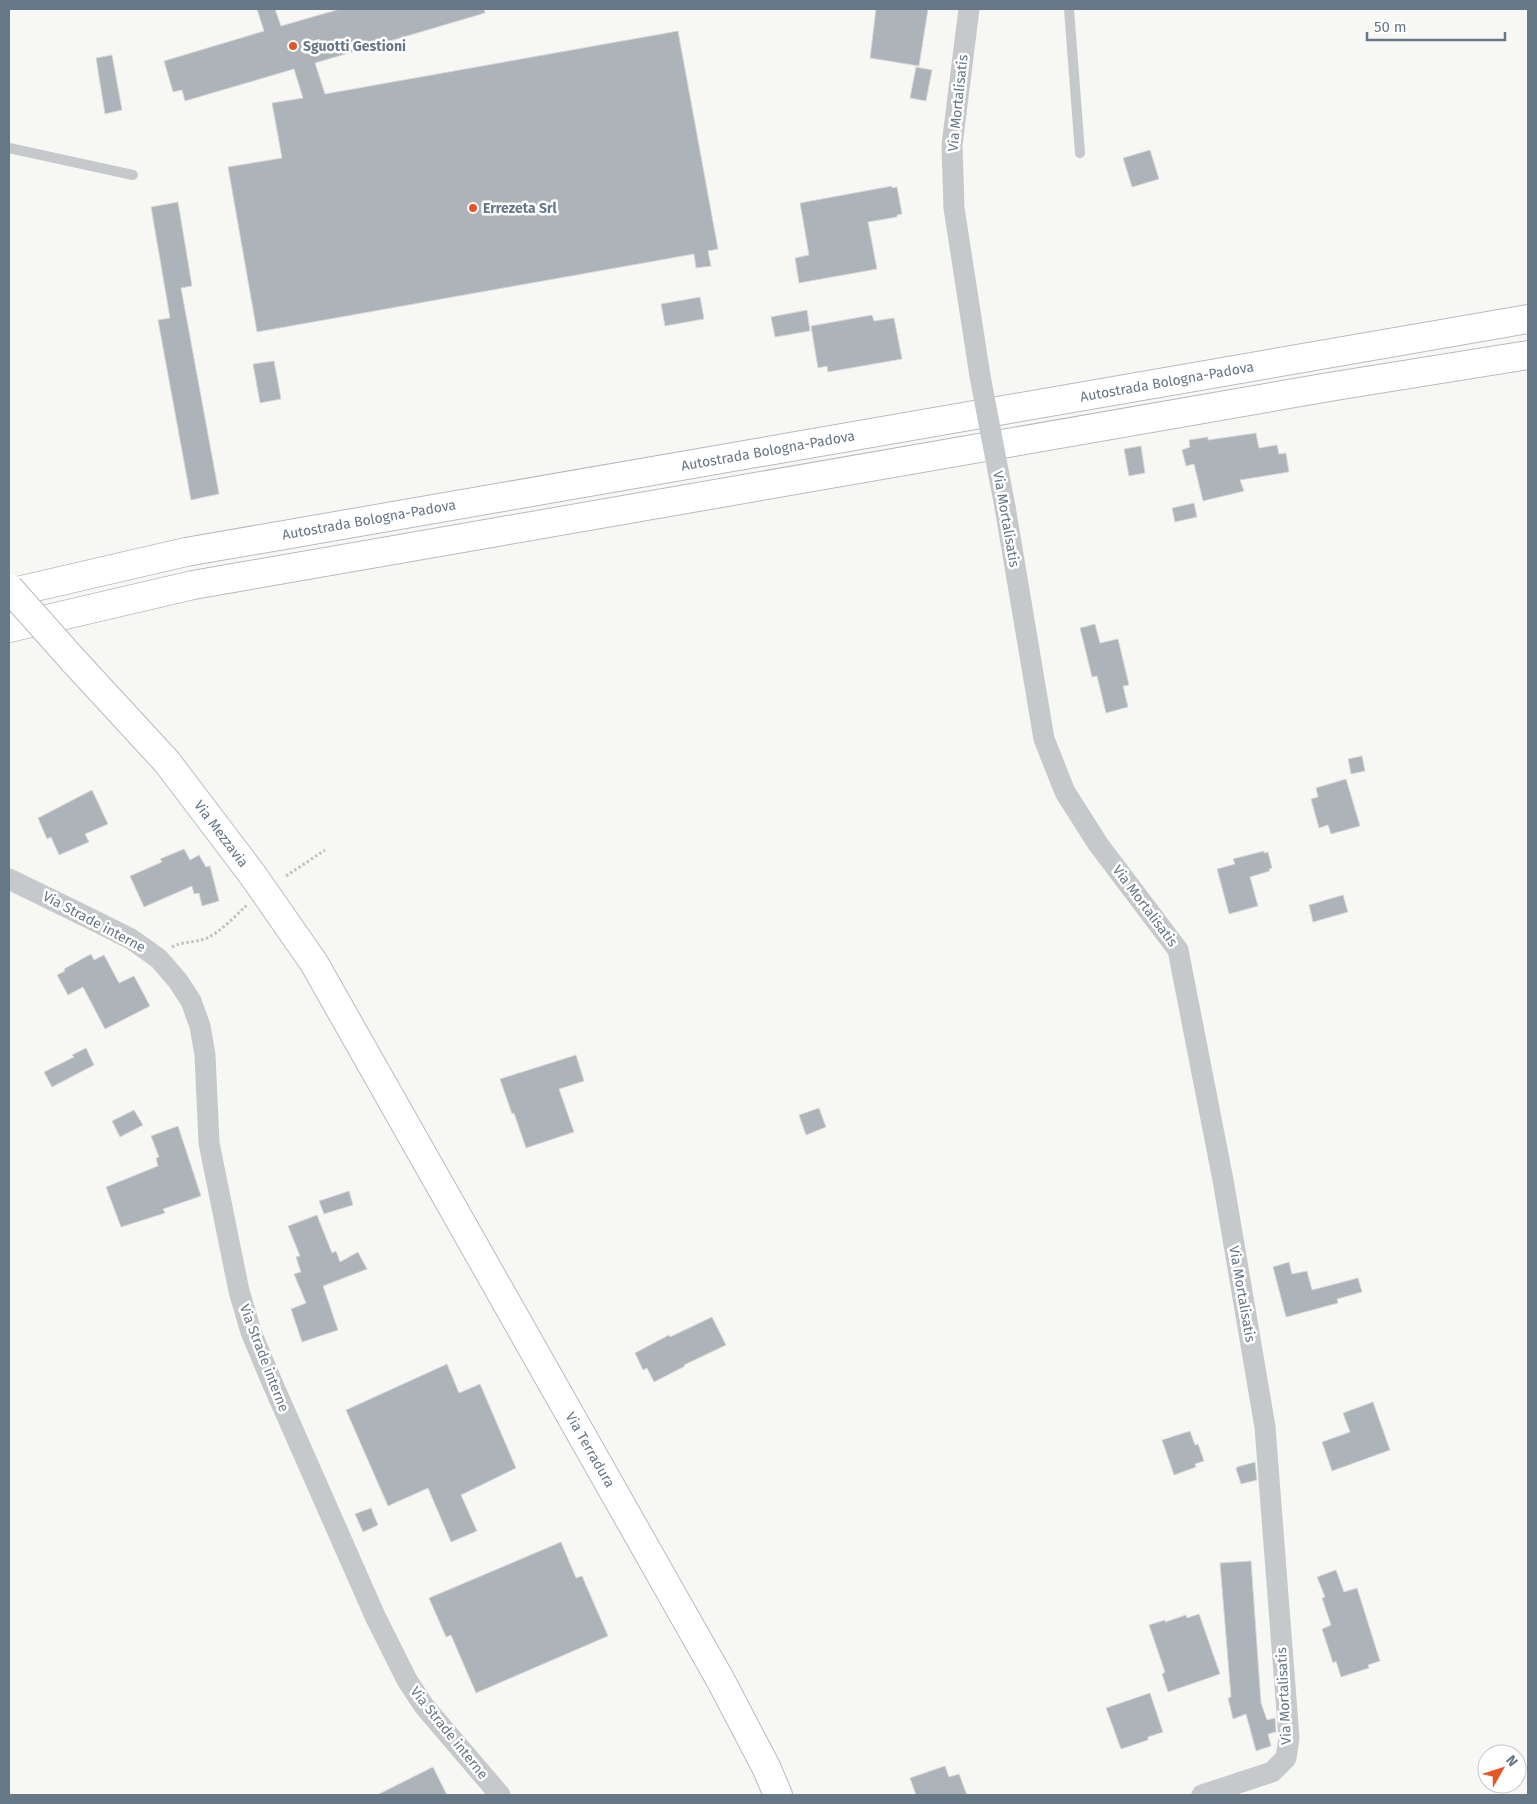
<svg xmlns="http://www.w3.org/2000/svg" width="1537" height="1804" viewBox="0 0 1537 1804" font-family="'Fira Sans',sans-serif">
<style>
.building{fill:#acb4ba;stroke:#d9d9d7}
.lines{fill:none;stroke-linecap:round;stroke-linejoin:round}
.secondary-casing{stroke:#b7bcc1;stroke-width:30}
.motorway-casing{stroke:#b8bbbe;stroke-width:30}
.path{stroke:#bfc1c3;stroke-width:3;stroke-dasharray:2.5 2.5;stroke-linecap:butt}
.service{stroke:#c5c9cc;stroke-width:10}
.minor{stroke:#c5c9cc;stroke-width:21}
.secondary{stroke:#fff;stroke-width:28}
.motorway{stroke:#fff;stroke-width:28}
.secondary-bridge-casing{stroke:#b7bcc1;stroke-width:30;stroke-linecap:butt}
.minor-bridge{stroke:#c5c9cc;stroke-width:21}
.secondary-bridge{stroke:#fff;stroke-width:28}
.poi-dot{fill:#e65626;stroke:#fff;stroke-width:2}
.labels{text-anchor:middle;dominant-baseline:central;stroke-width:5;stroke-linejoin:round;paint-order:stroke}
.poi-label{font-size:14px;font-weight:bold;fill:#667786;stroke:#fff;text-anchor:start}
.street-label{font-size:14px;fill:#667786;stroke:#fff}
</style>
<rect width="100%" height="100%" fill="#f7f7f4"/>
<g class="building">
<path d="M 257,9 L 275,9 L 281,26 L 340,9 L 484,9 L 485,13 L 315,63 L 325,94 L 678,31 L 718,249 L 708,251 L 711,266 L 696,268 L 694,254 L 257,332 L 228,167 L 282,158 L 272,103 L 303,98 L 294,69 L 185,101 L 182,90 L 173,92 L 164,61 L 264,31 Z"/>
<path d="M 876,9 L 928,9 L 919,66 L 870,58 Z"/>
<path d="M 112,55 L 122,110 L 105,114 L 96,58 Z"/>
<path d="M 916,67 L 932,70 L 926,101 L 910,98 Z"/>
<path d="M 1150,150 L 1159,179 L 1132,187 L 1123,158 Z"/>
<path d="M 892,186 L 892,188 L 897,187 L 902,214 L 897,215 L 897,217 L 868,222 L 877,269 L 799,283 L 795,258 L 809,255 L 800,203 Z"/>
<path d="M 178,202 L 192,286 L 181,288 L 219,494 L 191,500 L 158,320 L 170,318 L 151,207 Z"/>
<path d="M 700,297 L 704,319 L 665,326 L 661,304 Z"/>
<path d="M 807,310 L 810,331 L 775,337 L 771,317 Z"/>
<path d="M 872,315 L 874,321 L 894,318 L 902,359 L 828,372 L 827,366 L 818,368 L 811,326 Z"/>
<path d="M 274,361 L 281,399 L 260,403 L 253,364 Z"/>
<path d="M 1256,433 L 1259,448 L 1277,445 L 1279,454 L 1286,453 L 1289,472 L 1240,480 L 1244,491 L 1203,501 L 1194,464 L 1186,466 L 1182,450 L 1190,447 L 1189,440 L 1208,437 L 1208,440 Z"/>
<path d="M 1141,446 L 1145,473 L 1129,476 L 1124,449 Z"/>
<path d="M 1194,503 L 1197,517 L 1175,522 L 1172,508 Z"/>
<path d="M 1095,624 L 1100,643 L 1118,639 L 1129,685 L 1123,686 L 1128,707 L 1106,713 L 1097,676 L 1092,677 L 1080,628 Z"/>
<path d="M 1362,756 L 1365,771 L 1351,774 L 1348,759 Z"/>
<path d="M 1346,779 L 1360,826 L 1331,834 L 1328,825 L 1319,828 L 1311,799 L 1318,797 L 1316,788 Z"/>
<path d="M 92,790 L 108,824 L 85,834 L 89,842 L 59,855 L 51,837 L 47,839 L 38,818 Z"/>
<path d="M 184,849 L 190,860 L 199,855 L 206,867 L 210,866 L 219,901 L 202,906 L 199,893 L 194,894 L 192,886 L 144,907 L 130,876 L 162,862 L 160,859 Z"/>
<path d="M 1264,851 L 1264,853 L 1268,852 L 1272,868 L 1269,869 L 1270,871 L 1250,877 L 1258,906 L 1229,914 L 1217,869 L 1235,864 L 1233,859 Z"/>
<path d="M 1343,895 L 1348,912 L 1313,922 L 1309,905 Z"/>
<path d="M 91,954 L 94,960 L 104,955 L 119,983 L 134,976 L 150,1006 L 105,1029 L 83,987 L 68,995 L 57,975 L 65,971 L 64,969 Z"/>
<path d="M 86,1048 L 94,1065 L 52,1087 L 44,1072 L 74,1057 L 72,1055 Z"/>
<path d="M 576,1055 L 584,1081 L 559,1089 L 574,1132 L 526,1148 L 514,1113 L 512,1114 L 500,1079 Z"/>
<path d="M 819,1108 L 826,1127 L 806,1135 L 799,1115 Z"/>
<path d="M 134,1110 L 143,1125 L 120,1137 L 112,1121 Z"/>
<path d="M 178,1126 L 201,1196 L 163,1209 L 165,1213 L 121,1227 L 106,1187 L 158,1166 L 156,1158 L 159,1157 L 151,1136 Z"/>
<path d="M 349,1191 L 353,1205 L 324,1214 L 319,1201 Z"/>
<path d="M 317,1215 L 332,1253 L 336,1251 L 340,1262 L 358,1252 L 367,1269 L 323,1286 L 338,1330 L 302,1342 L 291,1309 L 306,1303 L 294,1274 L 301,1272 L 296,1257 L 300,1256 L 288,1226 Z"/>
<path d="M 1289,1262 L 1292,1274 L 1307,1271 L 1312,1290 L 1358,1278 L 1362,1292 L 1337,1299 L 1338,1303 L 1286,1317 L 1273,1267 Z"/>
<path d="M 712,1317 L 726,1345 L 684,1365 L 685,1366 L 654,1382 L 647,1368 L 643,1370 L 635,1353 L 669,1335 L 670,1337 Z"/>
<path d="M 447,1364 L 459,1393 L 480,1384 L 516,1468 L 461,1495 L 477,1531 L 451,1542 L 428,1488 L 388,1506 L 346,1410 Z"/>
<path d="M 1373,1402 L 1390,1450 L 1332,1471 L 1322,1442 L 1350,1432 L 1343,1413 Z"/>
<path d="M 1190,1431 L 1195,1445 L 1198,1444 L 1204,1461 L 1195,1464 L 1196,1467 L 1174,1475 L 1162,1440 Z"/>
<path d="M 1255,1462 L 1257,1480 L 1241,1484 L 1236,1469 L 1237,1467 Z"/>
<path d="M 371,1508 L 378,1525 L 363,1532 L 355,1514 Z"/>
<path d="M 561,1542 L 576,1578 L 582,1576 L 608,1636 L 476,1693 L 451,1635 L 446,1637 L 429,1598 Z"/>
<path d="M 1251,1561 L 1261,1703 L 1267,1720 L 1275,1718 L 1276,1732 L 1268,1734 L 1271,1746 L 1256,1751 L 1246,1714 L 1233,1719 L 1228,1698 L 1231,1697 L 1220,1563 Z"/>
<path d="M 1336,1570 L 1344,1592 L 1357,1588 L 1380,1661 L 1368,1665 L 1369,1668 L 1341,1677 L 1336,1661 L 1333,1663 L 1322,1629 L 1331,1625 L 1322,1598 L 1325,1597 L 1317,1577 Z"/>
<path d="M 1199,1614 L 1220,1674 L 1168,1692 L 1162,1674 L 1165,1672 L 1149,1625 L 1165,1620 L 1165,1622 L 1186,1615 L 1187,1618 Z"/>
<path d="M 1150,1693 L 1163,1732 L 1148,1737 L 1148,1740 L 1121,1749 L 1106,1708 Z"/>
<path d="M 945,1766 L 949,1777 L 959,1774 L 967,1795 L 916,1795 L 910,1778 Z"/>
<path d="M 433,1767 L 447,1795 L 377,1795 Z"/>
</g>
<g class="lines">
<g class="secondary-casing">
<path id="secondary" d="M 73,660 L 167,762 L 252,874 L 314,963 L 721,1681 L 766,1767 L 778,1795"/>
</g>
<g class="motorway-casing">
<g id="motorway">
<path d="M 9,593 L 186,552 L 1528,319"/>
<path d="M 9,628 L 193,585 L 1335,386 L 1528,355"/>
</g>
</g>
<g class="path">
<path d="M 286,876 L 325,850"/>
<path d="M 172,947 C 183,941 196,943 207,938 C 222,931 235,916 247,905"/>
</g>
<g class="service">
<path d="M 1069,9 L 1080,153"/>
<path d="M 9,148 L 133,175"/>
</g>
<g class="minor">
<path d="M 969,9 L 952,145 L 954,208 L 980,376"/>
<path d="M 1005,507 L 1044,739 L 1065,792 L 1098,844 L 1178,950 L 1223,1180 L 1265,1427 L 1289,1738 L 1286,1758 L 1272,1772 L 1202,1795"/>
<path d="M 9,879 L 93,920 L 131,939 L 148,951 L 159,959 L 178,981 L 191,1001 L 200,1026 L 205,1055 L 209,1143 L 239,1291 L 251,1332 L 271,1380 L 375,1616 L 407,1680 L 424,1706 L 500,1795"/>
</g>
<use href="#secondary" class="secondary"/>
<use href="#motorway" class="motorway"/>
<g class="secondary-bridge-casing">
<path id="secondary-bridge" d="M 9,588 L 73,660"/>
</g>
<path class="minor-bridge" d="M 980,376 L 1005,507"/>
<use href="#secondary-bridge" class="secondary-bridge"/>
</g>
<g class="poi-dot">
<circle cx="293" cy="46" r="5"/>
<circle cx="473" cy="208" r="5"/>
</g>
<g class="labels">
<g class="poi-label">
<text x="303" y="46">Sguotti Gestioni</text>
<text x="483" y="208">Errezeta Srl</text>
</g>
<g class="street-label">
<text transform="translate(958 103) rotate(-84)">Via Mortalisatis</text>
<text transform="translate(1167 382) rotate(-10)">Autostrada Bologna-Padova</text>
<text transform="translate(768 451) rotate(-10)">Autostrada Bologna-Padova</text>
<text transform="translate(1006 519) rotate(80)">Via Mortalisatis</text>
<text transform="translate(369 520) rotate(-10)">Autostrada Bologna-Padova</text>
<text transform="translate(221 834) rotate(53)">Via Mezzavia</text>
<text transform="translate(1145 906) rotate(53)">Via Mortalisatis</text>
<text transform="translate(94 922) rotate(28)">Via Strade interne</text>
<text transform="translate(1242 1294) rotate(80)">Via Mortalisatis</text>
<text transform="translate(264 1358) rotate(69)">Via Strade interne</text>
<text transform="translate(590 1450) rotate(60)">Via Terradura</text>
<text transform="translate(1284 1696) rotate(-93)">Via Mortalisatis</text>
<text transform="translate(449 1733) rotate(51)">Via Strade interne</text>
</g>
</g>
<rect width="1537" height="1804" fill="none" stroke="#667786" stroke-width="20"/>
<g transform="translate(1502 1769) rotate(51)"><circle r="24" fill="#ffffff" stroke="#c2c9cf"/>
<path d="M0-4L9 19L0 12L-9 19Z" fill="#e65626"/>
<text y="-8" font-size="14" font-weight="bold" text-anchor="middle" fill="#667786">N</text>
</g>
<path d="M1367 32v8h138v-8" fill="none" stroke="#667786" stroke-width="2.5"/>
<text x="1374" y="32" font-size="15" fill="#667786" stroke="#ffffff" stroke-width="4" paint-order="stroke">50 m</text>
</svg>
